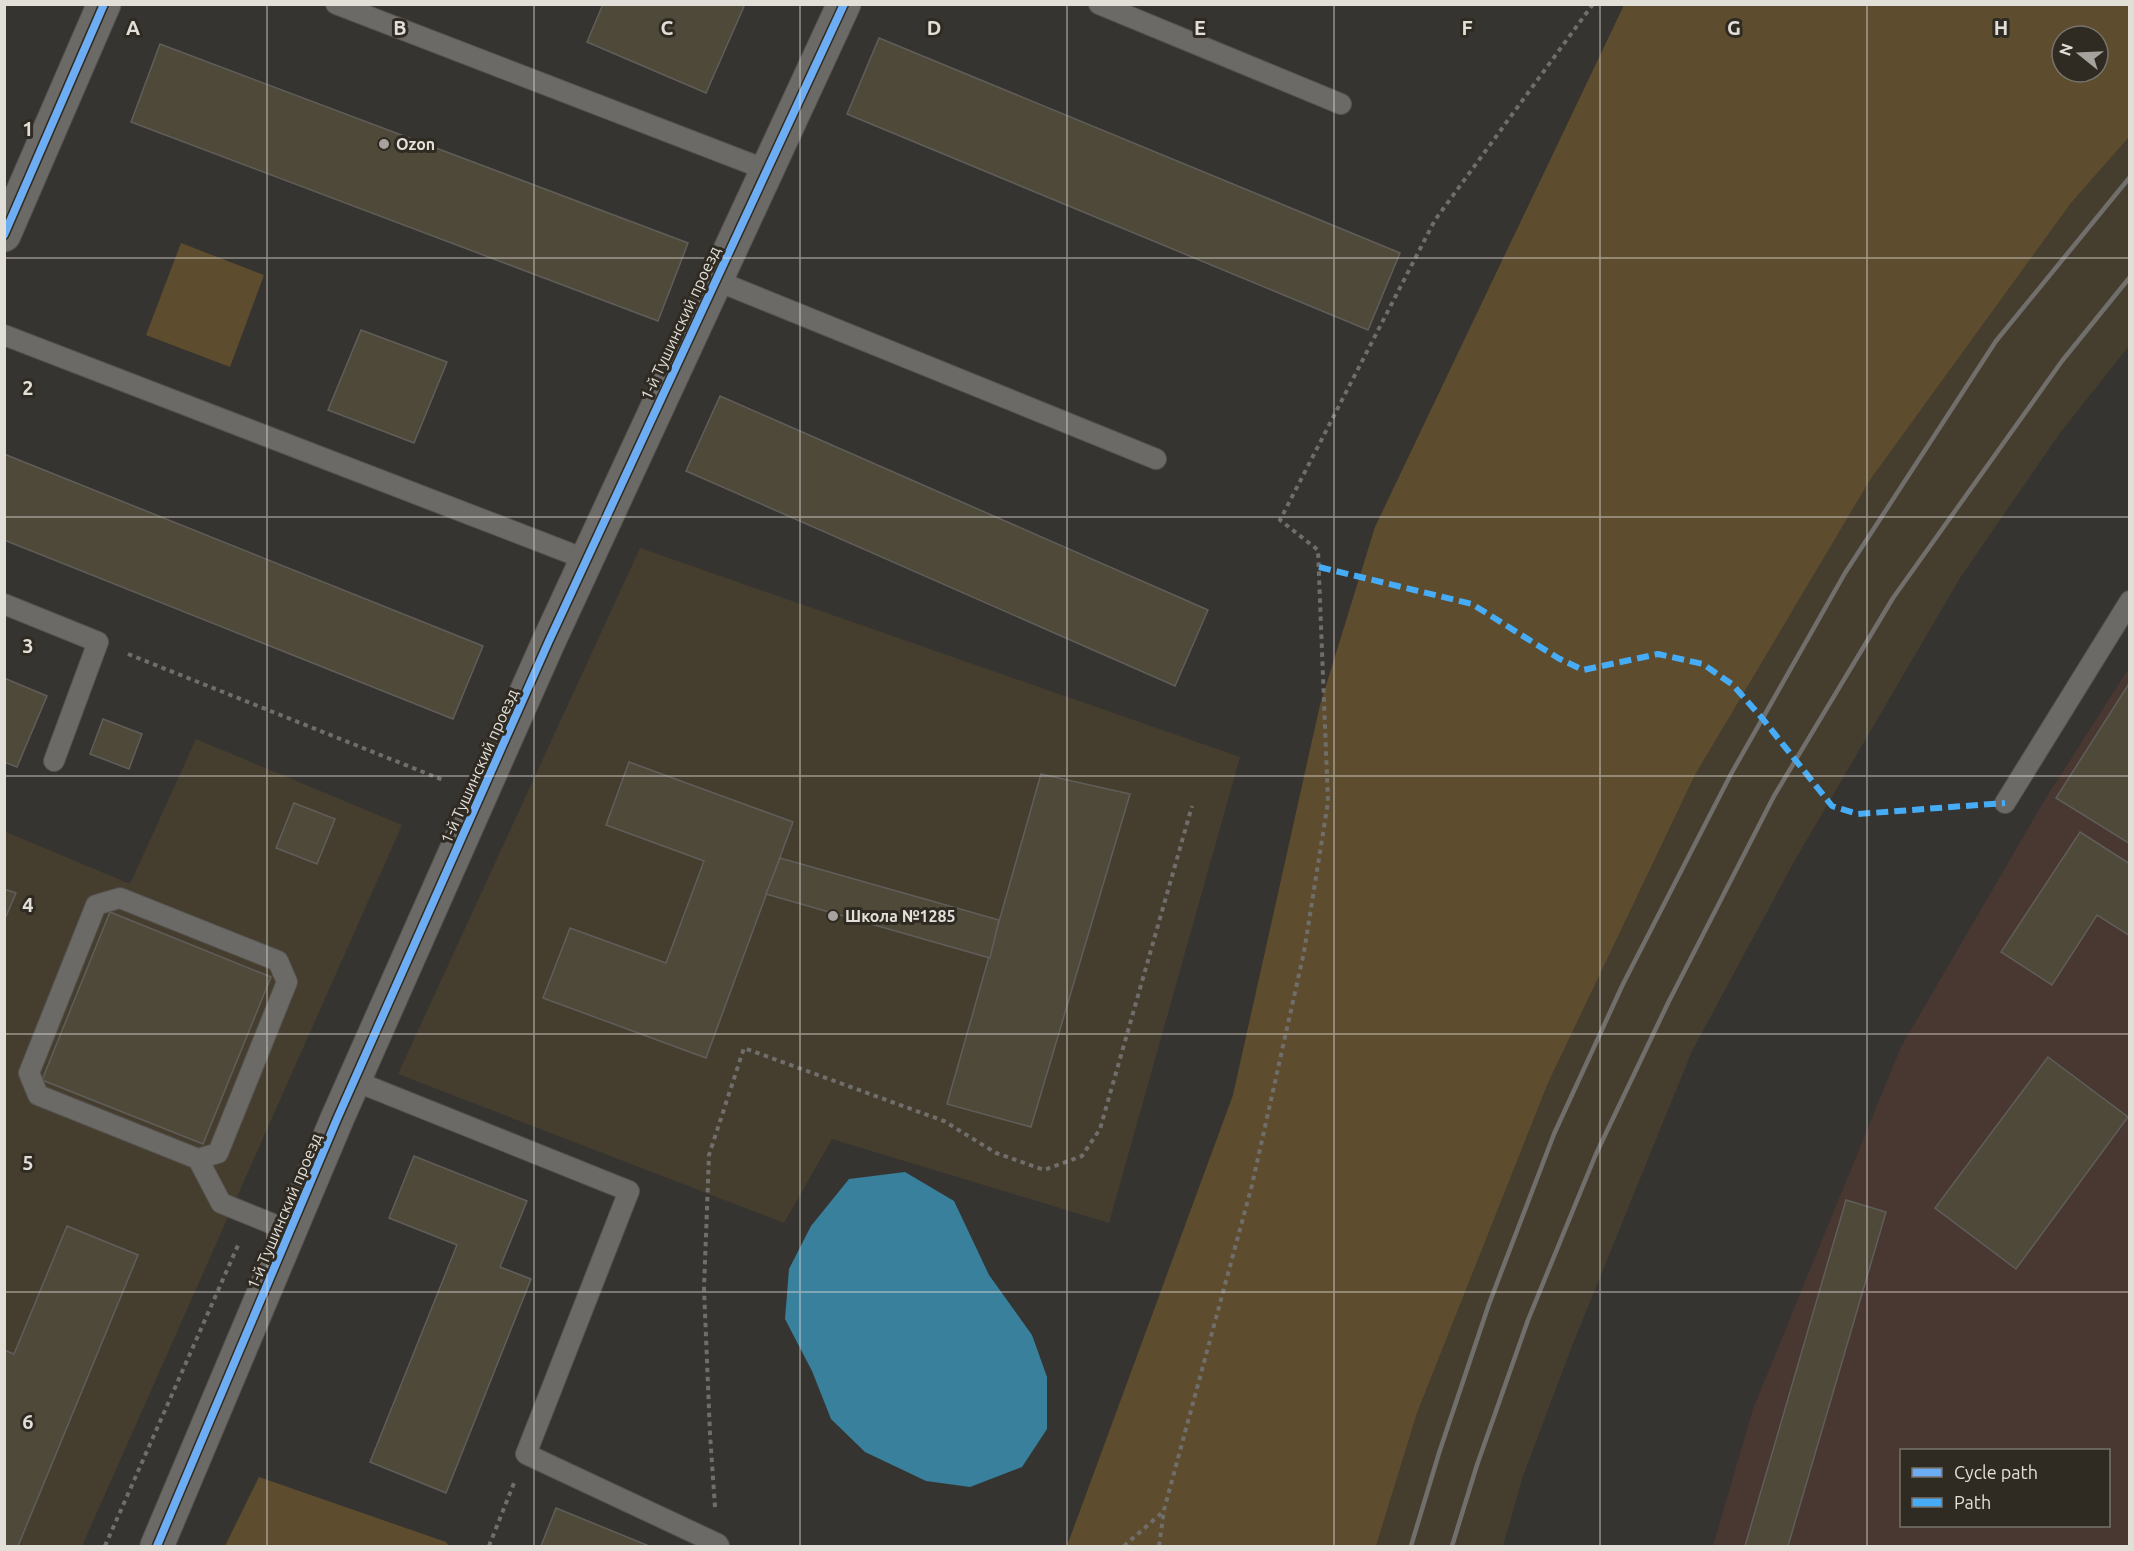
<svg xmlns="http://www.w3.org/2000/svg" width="2134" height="1551" viewBox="0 0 2134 1551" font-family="Ubuntu,sans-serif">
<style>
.industrial{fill:#493732;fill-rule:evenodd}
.built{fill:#453e2f}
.green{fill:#5d4d2e;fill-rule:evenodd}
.water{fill:#38809c}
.building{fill:#4f493a;stroke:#605e5a;stroke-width:1.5}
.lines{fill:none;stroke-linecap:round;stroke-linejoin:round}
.service-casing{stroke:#55524f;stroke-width:22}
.minor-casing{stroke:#55524f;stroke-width:35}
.path{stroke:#706e6b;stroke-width:4;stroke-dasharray:4.5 4.5;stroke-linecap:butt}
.service{stroke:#6c6a67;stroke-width:20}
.minor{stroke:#6c6a67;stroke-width:33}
.rail{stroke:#706f6c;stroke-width:4.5}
.quiet{stroke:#46acf6;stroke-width:6;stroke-dasharray:12 6;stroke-linecap:butt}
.cycleway-casing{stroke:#302b22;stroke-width:11}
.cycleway{stroke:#6dadf4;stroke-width:8}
.grid{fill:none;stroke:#e2dfd9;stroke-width:1.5;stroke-opacity:0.55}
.poi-dot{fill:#a6a39e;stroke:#302b22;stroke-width:2}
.labels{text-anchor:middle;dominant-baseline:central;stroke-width:6;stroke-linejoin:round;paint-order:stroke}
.poi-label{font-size:16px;font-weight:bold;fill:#e2dfd9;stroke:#302b22;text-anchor:start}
.street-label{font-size:16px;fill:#e2dfd9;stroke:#302b22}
.grid-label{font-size:20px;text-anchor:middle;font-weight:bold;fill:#e2dfd9;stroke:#302b22;stroke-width:6;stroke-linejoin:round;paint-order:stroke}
</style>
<rect width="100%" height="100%" fill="#363430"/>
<path class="industrial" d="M 2129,668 L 2129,1546 L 1713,1546 L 1753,1409 L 1901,1047 L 2044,801 ZM 1902,1450 L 2108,1450 L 2108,1526 L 1902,1526 Z"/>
<g class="built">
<path d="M 2129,137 L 2129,346 L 2060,433 L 1960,578 L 1795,860 L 1692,1051 L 1574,1341 L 1523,1476 L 1503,1546 L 1376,1546 L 1417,1413 L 1548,1083 L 1695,775 L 1870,480 L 2071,203 Z"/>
<path d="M 640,548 L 1240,757 L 1109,1223 L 832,1139 L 784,1223 L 398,1074 Z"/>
<path d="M 196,739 L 402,825 L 82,1546 L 5,1546 L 4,831 L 130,884 Z"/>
</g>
<g class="green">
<path d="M 1624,5 L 2129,5 L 2129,137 L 2071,203 L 1870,480 L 1695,775 L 1548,1083 L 1417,1413 L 1376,1546 L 1067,1546 L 1233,1095 L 1320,705 L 1375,527 ZM 2062,36 L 2098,36 L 2098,72 L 2062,72 Z"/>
<path d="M 181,243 L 264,275 L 230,367 L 146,335 Z"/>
<path d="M 259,1477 L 446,1542 L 449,1546 L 225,1546 Z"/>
</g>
<path class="water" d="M 905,1172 L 954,1201 L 989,1275 L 1032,1335 L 1047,1377 L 1047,1429 L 1022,1467 L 970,1487 L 926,1481 L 865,1452 L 831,1419 L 812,1371 L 785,1319 L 789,1269 L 811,1226 L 849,1179 Z"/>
<g class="building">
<path d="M 603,4 L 745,4 L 706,93 L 587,42 Z"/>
<path d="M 879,38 L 1400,253 L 1368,330 L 847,114 Z"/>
<path d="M 160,44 L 688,243 L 658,321 L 131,122 Z"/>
<path d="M 361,330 L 447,362 L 414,443 L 328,410 Z"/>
<path d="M 720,396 L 1208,610 L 1175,686 L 686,471 Z"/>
<path d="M 4,454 L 483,646 L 453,719 L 4,540 Z"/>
<path d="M 4,678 L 47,696 L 17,767 L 4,762 Z"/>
<path d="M 2130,682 L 2130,844 L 2056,798 Z"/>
<path d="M 103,719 L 142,734 L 129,769 L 90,754 Z"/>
<path d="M 629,762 L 793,822 L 706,1058 L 543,998 L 570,928 L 666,963 L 704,861 L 606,825 Z"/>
<path d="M 1041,774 L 1130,794 L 1031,1127 L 947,1104 Z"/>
<path d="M 294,803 L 335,819 L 317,864 L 276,848 Z"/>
<path d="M 2080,832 L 2130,864 L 2130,936 L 2097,915 L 2052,985 L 2001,952 Z"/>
<path d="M 780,858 L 999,920 L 990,958 L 766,894 Z"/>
<path d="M 4,889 L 16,893 L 4,921 Z"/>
<path d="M 110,912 L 271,977 L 203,1144 L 42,1080 Z"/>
<path d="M 2048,1057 L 2128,1117 L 2016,1269 L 1935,1208 Z"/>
<path d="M 414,1156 L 527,1201 L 500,1267 L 531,1279 L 446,1493 L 370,1462 L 457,1245 L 389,1218 Z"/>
<path d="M 1846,1200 L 1886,1212 L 1788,1546 L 1745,1546 Z"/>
<path d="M 67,1226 L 138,1255 L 18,1546 L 4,1546 L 4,1350 L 14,1354 Z"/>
<path d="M 556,1508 L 649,1546 L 541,1546 Z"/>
</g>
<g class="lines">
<g class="service-casing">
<g id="service">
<path d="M 336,4 L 767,170"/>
<path d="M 1099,4 L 1341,104"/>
<path d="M 715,280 L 1156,459"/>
<path d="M 4,335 L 585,559"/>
<path d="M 4,604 L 98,642 L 54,761"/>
<path d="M 2005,803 L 2130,601"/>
<path d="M 355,1081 L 629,1191 L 526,1454 L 718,1544 L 719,1546"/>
<path d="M 198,1159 L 218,1153 L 287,982 L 278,961 L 120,898 L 96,905 L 29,1073 L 38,1095 L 198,1159 L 221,1203 L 290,1231"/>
</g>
</g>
<g class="minor-casing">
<g id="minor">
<path d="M 4,235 L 104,4"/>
<path d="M 157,1546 L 337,1119 L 548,643 L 844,4"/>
</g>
</g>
<g class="path">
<path d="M 128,654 L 443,780"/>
<path d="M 715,1507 L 710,1434 L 704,1288 L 709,1155 L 744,1048 L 944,1121 L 996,1153 L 1044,1170 L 1082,1156 L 1100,1129 L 1192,806"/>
<path d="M 105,1546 L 239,1243"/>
<path d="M 489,1546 L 514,1483"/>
<path d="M 1124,1546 L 1164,1511"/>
<path d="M 1159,1546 L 1164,1510 L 1252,1185 L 1304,952 L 1328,802 L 1318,550 L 1280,520 L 1435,220 L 1593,4"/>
</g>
<use href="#service" class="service"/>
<use href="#minor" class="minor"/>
<g class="rail">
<path d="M 1411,1546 L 1439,1453 L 1489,1304 L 1554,1134 L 1623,984 L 1731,774 L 1845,573 L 1996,341 L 2130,177"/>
<path d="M 1452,1546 L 1477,1465 L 1528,1320 L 1596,1154 L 1668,1003 L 1774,796 L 1893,598 L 2062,361 L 2130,277"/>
</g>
<path class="quiet" d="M 1319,567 L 1472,604 L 1558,658 L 1583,670 L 1658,654 L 1703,664 L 1733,685 L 1762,718 L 1832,806 L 1858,814 L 2005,803"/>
<g class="cycleway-casing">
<g id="cycleway">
<path d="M 4,235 L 104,4"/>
<path d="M 157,1546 L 337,1119 L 548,643 L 844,4"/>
</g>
</g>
<use href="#cycleway" class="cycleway"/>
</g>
<path class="grid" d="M 267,4 L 267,1546M 534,4 L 534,1546M 800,4 L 800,1546M 1067,4 L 1067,1546M 1334,4 L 1334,1546M 1600,4 L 1600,1546M 1867,4 L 1867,1546M 4,258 L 2130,258M 4,517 L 2130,517M 4,776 L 2130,776M 4,1034 L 2130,1034M 4,1292 L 2130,1292"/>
<g class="poi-dot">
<circle cx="384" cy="144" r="6"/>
<circle cx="833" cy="916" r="6"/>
</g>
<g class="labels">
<g class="poi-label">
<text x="396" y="144">Ozon</text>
<text x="845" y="916">Школа №1285</text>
</g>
<g class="street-label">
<text transform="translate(680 323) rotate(-65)">1-й Тушинский проезд</text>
<text transform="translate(479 766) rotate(-66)">1-й Тушинский проезд</text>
<text transform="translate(284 1211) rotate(-67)">1-й Тушинский проезд</text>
</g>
</g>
<g class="grid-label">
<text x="133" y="35">A</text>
<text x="400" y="35">B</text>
<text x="667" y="35">C</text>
<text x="934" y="35">D</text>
<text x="1200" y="35">E</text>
<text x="1467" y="35">F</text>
<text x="1734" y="35">G</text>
<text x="2001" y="35">H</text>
<text x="28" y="136">1</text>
<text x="28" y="395">2</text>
<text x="28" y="653">3</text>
<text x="28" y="912">4</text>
<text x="28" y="1170">5</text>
<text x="28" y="1429">6</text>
</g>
<rect width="2134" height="1551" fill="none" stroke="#e2dfd9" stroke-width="12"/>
<rect x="1900" y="1449" width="210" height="78" fill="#302b22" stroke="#77736b" stroke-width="1.5"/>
<rect x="1912" y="1468" width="30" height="9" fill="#6dadf4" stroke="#77736b" stroke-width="1.5"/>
<text x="1954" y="1479" font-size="18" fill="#e2dfd9">Cycle path</text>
<rect x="1912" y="1498" width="30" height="9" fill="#46acf6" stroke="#77736b" stroke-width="1.5"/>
<text x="1954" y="1509" font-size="18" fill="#e2dfd9">Path</text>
<g transform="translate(2080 54) rotate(288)"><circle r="28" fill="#302b22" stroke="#77736b" stroke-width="1.5"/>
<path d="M0-4.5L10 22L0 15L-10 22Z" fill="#a6a39e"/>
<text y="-9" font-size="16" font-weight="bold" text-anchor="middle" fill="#e2dfd9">N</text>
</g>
</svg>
